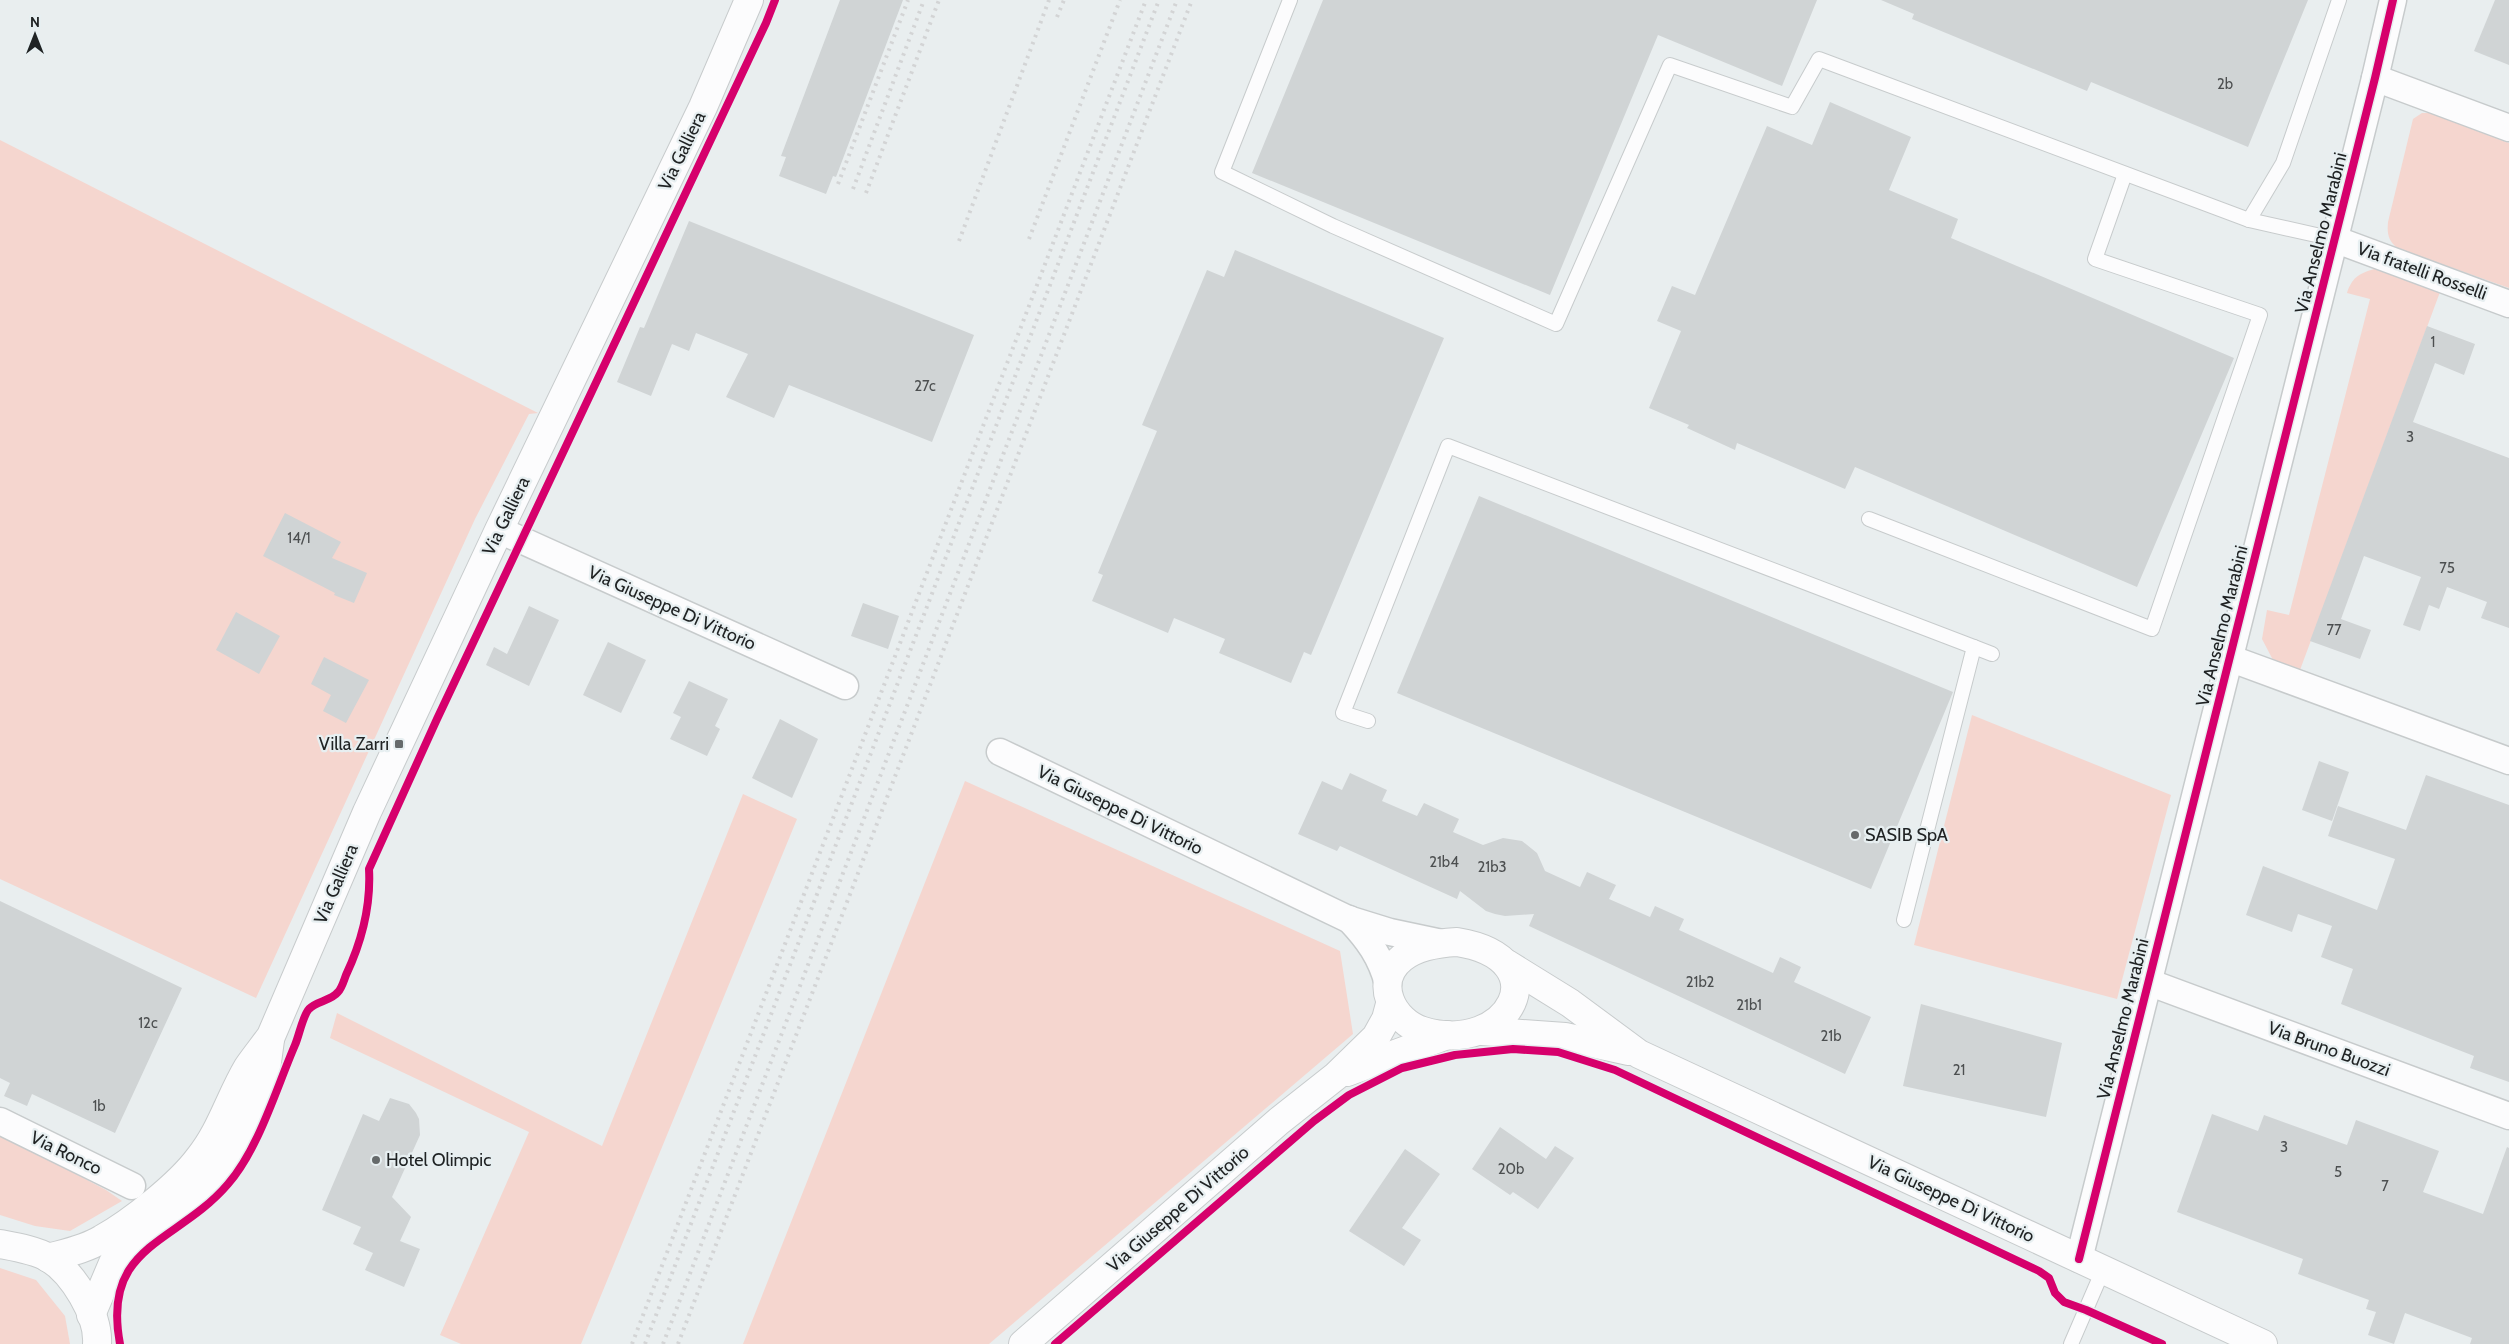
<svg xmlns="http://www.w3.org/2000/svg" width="2509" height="1344" viewBox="0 0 2509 1344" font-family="Cabin,sans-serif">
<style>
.green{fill:#f5d6cf}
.building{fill:#d0d4d5}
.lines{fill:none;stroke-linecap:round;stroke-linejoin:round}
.lane-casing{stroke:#c7cbcc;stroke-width:16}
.street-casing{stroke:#c7cbcc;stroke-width:29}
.secondary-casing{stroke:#c7cbcc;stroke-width:30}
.primary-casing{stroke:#c7cbcc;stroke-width:30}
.lane{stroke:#fcfcfd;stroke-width:14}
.street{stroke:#fcfcfd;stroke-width:26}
.secondary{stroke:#fcfcfd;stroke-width:28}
.primary{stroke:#fcfcfd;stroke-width:28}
.rail{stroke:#d3d4d5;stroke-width:4;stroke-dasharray:2.5 5;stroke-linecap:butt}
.cycleway-casing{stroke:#e7eff1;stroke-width:11}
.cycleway{stroke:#d6006c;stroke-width:8}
.poi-dot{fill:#666a6b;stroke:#e7eff1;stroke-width:2}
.labels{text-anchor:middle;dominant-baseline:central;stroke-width:4.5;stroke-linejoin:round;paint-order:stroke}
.number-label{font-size:15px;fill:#4c4f50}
.street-label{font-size:18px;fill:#202324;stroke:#e7eff1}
.poi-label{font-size:18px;fill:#202324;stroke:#e7eff1;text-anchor:start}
</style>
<rect width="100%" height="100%" fill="#e9eeef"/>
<g class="green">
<path d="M 2422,113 L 2430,113 L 2509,143 L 2509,288 L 2397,248 C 2388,240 2387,234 2388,222 L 2413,119 Z"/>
<path d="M 0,140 L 538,413 L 529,414 L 475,519 L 256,998 L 0,879 Z"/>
<path d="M 2374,269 L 2440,292 L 2300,670 L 2273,660 L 2262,639 L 2267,610 L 2289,615 L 2370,299 L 2347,293 C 2352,278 2358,274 2374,269 Z"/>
<path d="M 1972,715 L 2171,795 L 2117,999 L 1914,945 Z"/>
<path d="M 965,781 L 1340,951 L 1353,1034 L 989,1344 L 743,1344 Z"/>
<path d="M 743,794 L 797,819 L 581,1344 L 461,1344 L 440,1335 L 529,1132 L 330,1038 L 337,1013 L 602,1146 Z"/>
<path d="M 0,1134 L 106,1190 L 122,1201 L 70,1231 L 35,1226 L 0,1215 Z"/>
<path d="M 0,1268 L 36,1280 L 65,1316 L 70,1344 L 0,1344 Z"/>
</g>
<g class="building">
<path d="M 840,0 L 903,0 L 836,177 L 833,176 L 826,194 L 779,176 L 786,157 L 781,156 Z"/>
<path d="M 1323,0 L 1817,0 L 1782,86 L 1658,35 L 1550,295 L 1252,173 Z"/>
<path d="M 1881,0 L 2308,0 L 2248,147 L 2091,82 L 2087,91 L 1912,19 L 1914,14 Z"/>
<path d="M 2495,0 L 2509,0 L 2509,65 L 2474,51 Z"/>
<path d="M 1830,102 L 1911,137 L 1889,190 L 1958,219 L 1951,238 L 2234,358 L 2137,587 L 1855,467 L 1845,489 L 1737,443 L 1735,450 L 1687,428 L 1689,425 L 1649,408 L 1681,331 L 1657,321 L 1672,286 L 1695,295 L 1767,126 L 1812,145 Z"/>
<path d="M 689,221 L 974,335 L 932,442 L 789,385 L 774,418 L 726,397 L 748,354 L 696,333 L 689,351 L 672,344 L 651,396 L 617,382 L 640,327 L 644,328 Z"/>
<path d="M 1235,250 L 1444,338 L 1311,655 L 1304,652 L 1291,683 L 1219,653 L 1225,639 L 1174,618 L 1168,633 L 1092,601 L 1103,575 L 1098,573 L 1157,431 L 1142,425 L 1207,270 L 1224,277 Z"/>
<path d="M 2427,326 L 2475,344 L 2464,375 L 2435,363 L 2413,422 L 2509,458 L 2509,628 L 2481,618 L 2487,602 L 2447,587 L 2439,609 L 2429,605 L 2420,631 L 2403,625 L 2421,577 L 2364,556 L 2341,619 L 2371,630 L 2360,659 L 2310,641 Z"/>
<path d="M 1479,496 L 1953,692 L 1871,889 L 1397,693 Z"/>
<path d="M 285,513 L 341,542 L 332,558 L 367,573 L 354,603 L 334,595 L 335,593 L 263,556 Z"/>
<path d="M 863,603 L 899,616 L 888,649 L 851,636 Z"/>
<path d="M 529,606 L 559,620 L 529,686 L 486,665 L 494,647 L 507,654 Z"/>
<path d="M 236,612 L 280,636 L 259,674 L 216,650 Z"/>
<path d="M 608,642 L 646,660 L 621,713 L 583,695 Z"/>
<path d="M 324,657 L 369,680 L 346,723 L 323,711 L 331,695 L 311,684 Z"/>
<path d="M 689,681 L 728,699 L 715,726 L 720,729 L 707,756 L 670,739 L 681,717 L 673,713 Z"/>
<path d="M 780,719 L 818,739 L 792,798 L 752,778 Z"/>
<path d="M 2319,761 L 2349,772 L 2332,821 L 2302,810 Z"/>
<path d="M 1350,773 L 1387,790 L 1382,801 L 1417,816 L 1424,803 L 1459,819 L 1453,832 L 1483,845 L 1503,838 L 1522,841 L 1537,853 L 1545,871 L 1580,887 L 1587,872 L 1616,885 L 1609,899 L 1650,917 L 1655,906 L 1684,919 L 1679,930 L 1773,973 L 1780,957 L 1801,967 L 1794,982 L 1871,1017 L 1845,1074 L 1529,926 L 1534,914 L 1505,916 L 1495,914 L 1486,911 L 1460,891 L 1457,899 L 1340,846 L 1337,851 L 1298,834 L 1322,781 L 1342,790 Z"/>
<path d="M 2426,775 L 2509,805 L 2509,1082 L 2470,1068 L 2474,1056 L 2341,1004 L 2353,969 L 2321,957 L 2332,926 L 2298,914 L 2292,932 L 2246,915 L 2263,866 L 2377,910 L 2395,859 L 2328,836 L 2338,806 L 2406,830 Z"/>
<path d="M 0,901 L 182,988 L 115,1133 L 32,1094 L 27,1106 L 4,1096 L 10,1083 L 0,1078 Z"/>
<path d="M 1921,1004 L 2062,1043 L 2046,1117 L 1903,1086 Z"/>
<path d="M 390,1098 L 409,1104 L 416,1113 L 419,1119 L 420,1135 L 392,1197 L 411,1217 L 400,1241 L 420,1249 L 404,1287 L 365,1270 L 373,1253 L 353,1244 L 361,1227 L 322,1210 L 363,1114 L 379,1121 Z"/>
<path d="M 2212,1114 L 2258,1131 L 2264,1115 L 2347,1145 L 2356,1120 L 2439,1151 L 2423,1192 L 2483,1214 L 2507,1147 L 2509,1148 L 2509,1344 L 2470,1344 L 2472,1338 L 2405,1313 L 2394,1344 L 2368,1335 L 2376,1312 L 2366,1309 L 2369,1300 L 2298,1274 L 2303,1259 L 2177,1212 Z"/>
<path d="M 1500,1127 L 1546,1159 L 1555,1146 L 1574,1158 L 1538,1209 L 1513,1192 L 1510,1195 L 1472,1169 Z"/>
<path d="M 1405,1149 L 1440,1174 L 1402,1228 L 1421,1240 L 1404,1266 L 1349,1231 Z"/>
</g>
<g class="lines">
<g class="lane-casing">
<g id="lane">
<path d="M 1290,0 L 1222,172 L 1333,226 L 1556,324 L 1670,65 L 1792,107 L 1819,59 L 2249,220 L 2334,239"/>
<path d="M 2249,220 L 2283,163 L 2339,0"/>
<path d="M 1869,519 L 2152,629 L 2260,315 L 2095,259 L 2125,174"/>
<path d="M 1974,647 L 1992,654"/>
<path d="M 1368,721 L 1343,713 L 1448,446 L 1974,647 L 1904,920"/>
<path d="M 2071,1344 L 2103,1270"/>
</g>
</g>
<g class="street-casing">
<g id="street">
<path d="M 2375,78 L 2509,128"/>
<path d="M 2334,239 L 2509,304"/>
<path d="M 499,530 L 845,686"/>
<path d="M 2229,658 L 2509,761"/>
<path d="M 1000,752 L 1348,919 L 1390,932 L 1442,943"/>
<path d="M 1349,919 C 1368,939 1381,957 1388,984"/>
<path d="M 2148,982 L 2509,1116"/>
<path d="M 0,1121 L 132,1186"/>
<path d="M 2079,1259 L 2375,78 L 2393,0"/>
</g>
</g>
<g class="secondary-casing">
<g id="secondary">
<path d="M 1457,942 C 1562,959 1509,1057 1423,1031 C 1393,1022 1372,982 1402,958 C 1417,946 1438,943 1457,942 Z"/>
<path d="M 1507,964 L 1570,1003 L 1639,1054 L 2263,1344"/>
<path d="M 1482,1031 L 1565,1037 L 1629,1051"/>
<path d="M 1347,1072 L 1447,1035"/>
<path d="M 1023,1344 L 1279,1121 L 1336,1076 L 1376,1037 L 1386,1019 L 1390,1004"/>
</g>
</g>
<g class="primary-casing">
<g id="primary">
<path d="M 0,1244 C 16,1247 35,1250 49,1258 C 73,1273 99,1315 97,1344"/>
<path d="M 48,1258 C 66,1253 86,1249 102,1239 C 132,1222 179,1185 199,1158 C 221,1131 230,1097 248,1067 C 255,1057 263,1047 271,1036 L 367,812 L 499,530 L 703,107 L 749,0"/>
<path d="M 91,1315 L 113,1263 L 127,1247 L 198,1188 L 215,1171 L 234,1144 L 265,1077 L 270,1040"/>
</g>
</g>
<use href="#lane" class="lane"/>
<use href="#street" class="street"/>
<use href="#secondary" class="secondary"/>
<use href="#primary" class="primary"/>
<g class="rail">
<path d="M 1057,17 L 1064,0"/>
<path d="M 838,184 L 908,0"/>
<path d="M 853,189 L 924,0"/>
<path d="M 866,193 L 939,0"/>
<path d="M 1029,239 L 1120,0"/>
<path d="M 959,241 L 1049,0"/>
<path d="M 632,1344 L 1146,0"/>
<path d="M 645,1344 L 1159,0"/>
<path d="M 663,1344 L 1177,0"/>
<path d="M 678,1344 L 1192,0"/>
</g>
<g class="cycleway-casing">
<g id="cycleway">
<path d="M 2079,1259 L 2375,78 L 2393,0"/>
<path d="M 120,1344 C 101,1244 177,1244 228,1184 C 259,1148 276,1089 295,1045 C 299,1036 303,1015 309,1009 C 316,1001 331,1001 338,992 C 342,988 344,980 346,975 C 362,941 371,906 369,869 L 437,719 L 766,23 L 775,0"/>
<path d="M 1055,1344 L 1314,1121 L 1349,1095 L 1402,1068 L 1455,1055 L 1513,1049 L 1558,1052 L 1615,1070 L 2039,1271 L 2049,1278 L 2055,1293 L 2064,1302 L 2086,1310 L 2162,1344"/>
</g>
</g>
<use href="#cycleway" class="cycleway"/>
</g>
<g class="poi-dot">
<rect x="394" y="739" width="10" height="10" rx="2.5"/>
<circle cx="1855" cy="835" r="5"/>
<circle cx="376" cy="1160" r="5"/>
</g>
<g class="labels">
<g class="number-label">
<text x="2225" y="84">2b</text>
<text x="2433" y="342">1</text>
<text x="925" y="386">27c</text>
<text x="2410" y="437">3</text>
<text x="299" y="538">14/1</text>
<text x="2447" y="568">75</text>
<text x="2334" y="630">77</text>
<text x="1444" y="862">21b4</text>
<text x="1492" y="867">21b3</text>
<text x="1700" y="982">21b2</text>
<text x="1749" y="1005">21b1</text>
<text x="148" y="1023">12c</text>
<text x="1831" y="1036">21b</text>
<text x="1959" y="1070">21</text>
<text x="99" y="1106">1b</text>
<text x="2284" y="1147">3</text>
<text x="1511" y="1169">20b</text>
<text x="2338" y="1172">5</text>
<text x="2385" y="1186">7</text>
</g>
<g class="street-label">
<text transform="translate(682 151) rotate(-64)">Via Galliera</text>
<text transform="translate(2321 233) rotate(-76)">Via Anselmo Marabini</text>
<text transform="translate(2422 271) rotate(20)">Via fratelli Rosselli</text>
<text transform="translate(506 516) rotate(-64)">Via Galliera</text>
<text transform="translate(672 608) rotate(24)">Via Giuseppe Di Vittorio</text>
<text transform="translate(2222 626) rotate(-76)">Via Anselmo Marabini</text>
<text transform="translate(1120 810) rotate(26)">Via Giuseppe Di Vittorio</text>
<text transform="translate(336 884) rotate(-67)">Via Galliera</text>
<text transform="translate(2123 1019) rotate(-76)">Via Anselmo Marabini</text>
<text transform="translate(2329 1049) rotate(20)">Via Bruno Buozzi</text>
<text transform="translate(66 1153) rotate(26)">Via Ronco</text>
<text transform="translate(1951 1199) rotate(25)">Via Giuseppe Di Vittorio</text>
<text transform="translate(1178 1209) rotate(-41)">Via Giuseppe Di Vittorio</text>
</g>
<g class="poi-label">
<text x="389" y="744" text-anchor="end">Villa Zarri</text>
<text x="1865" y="835">SASIB SpA</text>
<text x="386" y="1160">Hotel Olimpic</text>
</g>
</g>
<g transform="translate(35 35)" stroke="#e7eff1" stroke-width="4" paint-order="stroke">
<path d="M0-4L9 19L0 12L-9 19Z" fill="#202324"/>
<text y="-8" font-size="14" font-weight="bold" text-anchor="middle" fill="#202324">N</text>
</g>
</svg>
